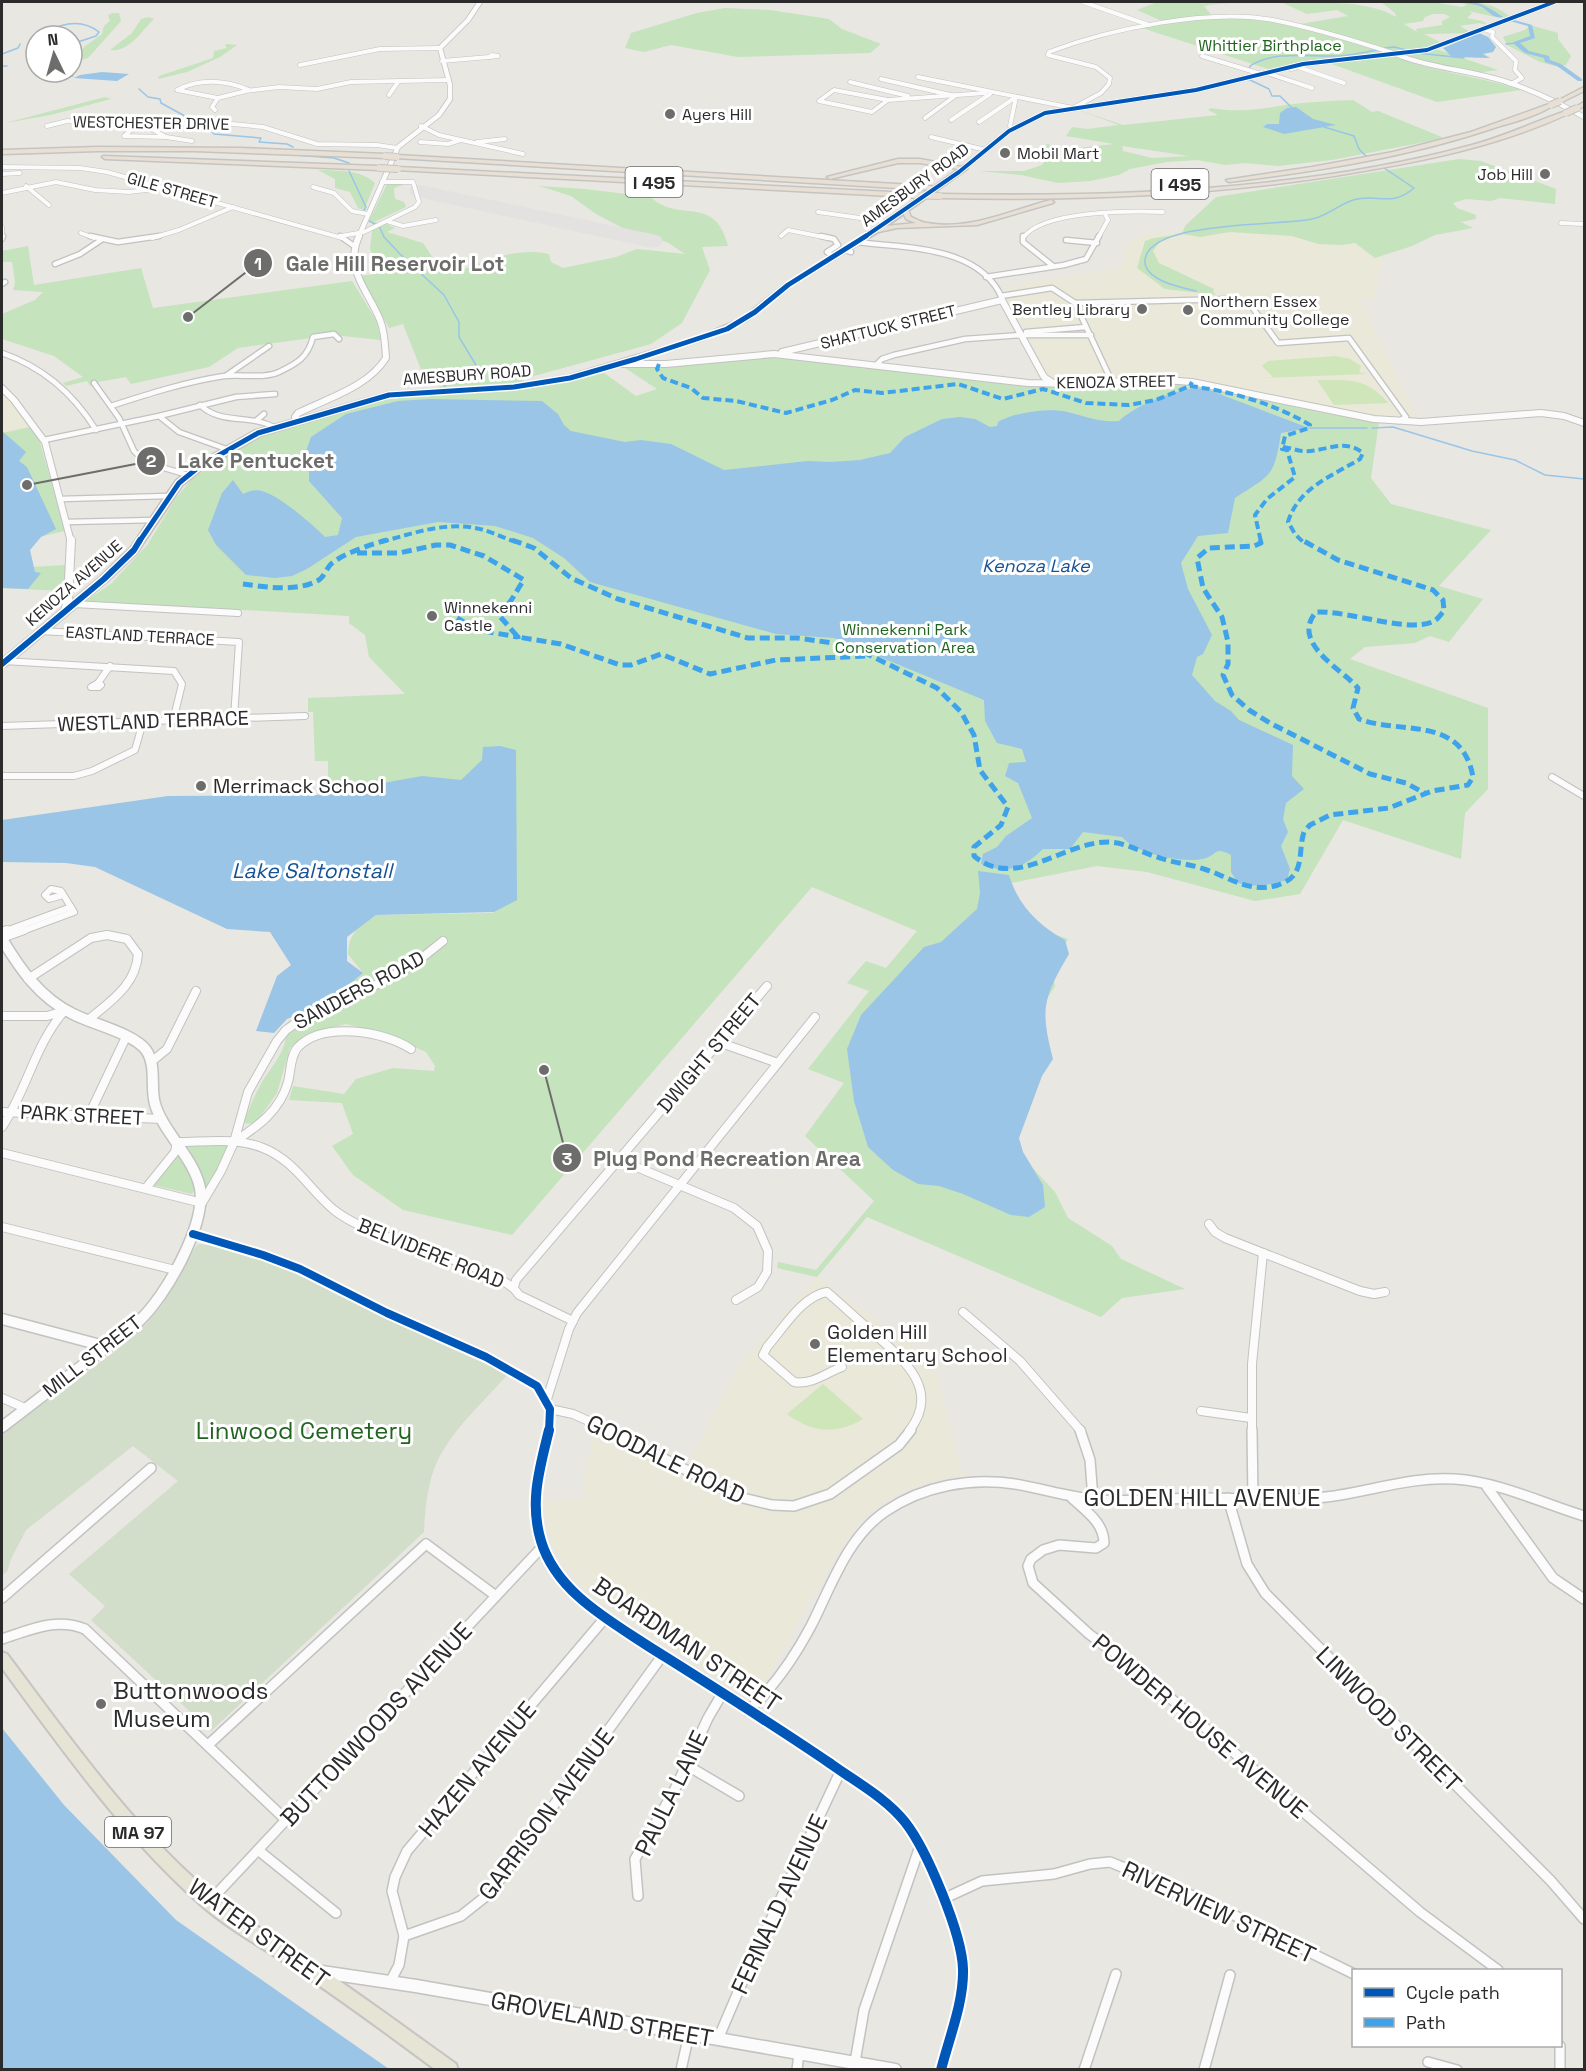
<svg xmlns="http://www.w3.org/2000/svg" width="1586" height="2071" viewBox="0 0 1586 2071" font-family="'Space Grotesk',sans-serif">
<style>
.education{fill:#eae8d8}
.green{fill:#c5e3bd;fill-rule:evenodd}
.cemetery{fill:#d2ddca}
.pitch{fill:#cee6ba}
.water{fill:#9ac5e6}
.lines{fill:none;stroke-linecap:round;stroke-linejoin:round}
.stream{stroke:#9ac5e6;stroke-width:1.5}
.river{fill:#9ac5e6;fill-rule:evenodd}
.runway{fill:#e3e2e0;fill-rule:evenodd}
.street-far4-casing{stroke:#c2c2c1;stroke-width:5}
.street-far3-casing{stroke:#c2c2c1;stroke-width:7}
.street-far2-casing{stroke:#c2c2c1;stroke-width:8}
.street-far1-casing{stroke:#c2c2c1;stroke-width:10}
.street-casing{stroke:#c2c2c1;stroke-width:12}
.secondary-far4-casing{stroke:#c2c2c1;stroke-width:6}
.secondary-far3-casing{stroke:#c2c2c1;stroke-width:8}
.secondary-far2-casing{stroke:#c2c2c1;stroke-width:10}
.secondary-far1-casing{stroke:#c2c2c1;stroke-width:13}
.secondary-casing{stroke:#c2c2c1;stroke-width:15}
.primary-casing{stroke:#c5c4c2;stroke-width:4}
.highway-casing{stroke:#c5c4c2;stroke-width:3}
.street-far4{stroke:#fcfbfb;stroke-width:4}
.street-far3{stroke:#fcfbfb;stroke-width:4.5}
.street-far2{stroke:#fcfbfb;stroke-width:6}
.street-far1{stroke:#fcfbfb;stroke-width:8}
.street{stroke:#fcfbfb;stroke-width:9}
.secondary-far4{stroke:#fcfbfb;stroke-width:4.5}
.secondary-far3{stroke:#fcfbfb;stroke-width:6}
.secondary-far2{stroke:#fcfbfb;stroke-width:8}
.secondary-far1{stroke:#fcfbfb;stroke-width:10}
.secondary{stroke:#fcfbfb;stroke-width:12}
.primary{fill:#e5e4d5;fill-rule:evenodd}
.highway{fill:#e8e0d5;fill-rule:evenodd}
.highway-bridge-casing{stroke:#c5c4c2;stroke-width:8;stroke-linecap:butt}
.highway-bridge{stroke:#e8e0d5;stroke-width:6}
.quiet-far1{stroke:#3ea3eb;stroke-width:4;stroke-dasharray:8 4;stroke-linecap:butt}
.quiet{stroke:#3ea3eb;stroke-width:5;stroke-dasharray:10 5;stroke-linecap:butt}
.cycleway-far4-casing{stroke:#fff;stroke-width:6}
.cycleway-far3-casing{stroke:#fff;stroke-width:8}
.cycleway-far2-casing{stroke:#fff;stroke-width:9}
.cycleway-far1-casing{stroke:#fff;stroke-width:12}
.cycleway-casing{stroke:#fff;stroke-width:14}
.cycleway-far4{stroke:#0057b8;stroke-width:4}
.cycleway-far3{stroke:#0057b8;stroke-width:5}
.cycleway-far2{stroke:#0057b8;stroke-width:6}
.cycleway-far1{stroke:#0057b8;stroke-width:8}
.cycleway{stroke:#0057b8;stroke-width:10}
.poi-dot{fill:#6d6d6b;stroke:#fff;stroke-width:2}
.labels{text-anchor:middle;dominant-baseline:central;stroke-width:6;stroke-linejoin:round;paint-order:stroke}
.far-park-label{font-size:16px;fill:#21641f;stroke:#fff}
.far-poi-label{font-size:16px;fill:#2b2b2b;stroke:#fff;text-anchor:start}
.far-street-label{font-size:16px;fill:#2b2b2b;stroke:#fff}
.shield{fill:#fff;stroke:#6b6b6b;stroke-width:1.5}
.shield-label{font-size:18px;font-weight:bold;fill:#2b2b2b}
.far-water-label{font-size:18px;font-style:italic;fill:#165294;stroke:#fff}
.street-label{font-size:20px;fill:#2b2b2b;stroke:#fff}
.poi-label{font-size:20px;fill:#2b2b2b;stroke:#fff;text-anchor:start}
.water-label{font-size:21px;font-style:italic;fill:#165294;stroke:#fff}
.near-park-label{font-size:24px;fill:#21641f;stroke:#fff}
.near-street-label{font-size:24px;fill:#2b2b2b;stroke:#fff}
.near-poi-label{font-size:24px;fill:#2b2b2b;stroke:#fff;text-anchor:start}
.leader{fill:none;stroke:#6d6d6b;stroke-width:2}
.callout-dot{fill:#6d6d6b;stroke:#fff;stroke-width:2}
.mark-label{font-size:18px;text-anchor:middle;font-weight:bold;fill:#fff}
.callout-label{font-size:21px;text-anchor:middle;font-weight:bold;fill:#6d6d6b;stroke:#fff;stroke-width:6;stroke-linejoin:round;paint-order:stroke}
</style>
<rect width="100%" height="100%" fill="#e8e7e2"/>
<g class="education">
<path d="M 1292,205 L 1375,258 L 1383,255 L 1374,300 L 1360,300 L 1418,419 L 1387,419 L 1193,381 L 1073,383 L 1053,380 L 1046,374 L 1025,329 L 1006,299 L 1008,298 L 1004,287 L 1120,268 L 1127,244 L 1144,234 L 1156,231 L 1178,232 L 1191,220 L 1256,215 L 1282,211 Z"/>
<path d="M 2,392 L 30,427 L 2,433 Z"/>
<path d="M 817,1277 L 932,1360 L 963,1475 L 925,1483 L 908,1489 L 877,1507 L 861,1520 L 837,1553 L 764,1684 L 760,1690 L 745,1694 L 737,1691 L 607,1606 L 583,1588 L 557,1554 L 549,1534 L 544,1502 L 585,1497 L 583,1476 L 599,1419 L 689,1460 L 739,1366 Z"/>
</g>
<g class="green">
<path d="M 1157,2 L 1276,2 C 1252,5 1227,1 1204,6 L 1213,17 L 1162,21 L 1137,10 Z"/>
<path d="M 1281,2 C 1315,2 1370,0 1396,17 L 1395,13 L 1381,2 L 1433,2 L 1462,7 L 1467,5 L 1459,2 C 1479,2 1493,3 1509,16 L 1500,18 L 1468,11 L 1472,13 L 1467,18 L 1482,21 L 1488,25 L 1479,23 L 1460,26 L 1470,32 L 1469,33 L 1424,34 L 1442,43 L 1432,48 L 1394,52 L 1376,45 L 1294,25 L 1348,16 L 1337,10 L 1307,14 ZM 1433,14 L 1445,14 L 1450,17 L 1442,21 L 1442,25 L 1416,29 L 1417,32 L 1404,24 L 1423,21 L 1425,17 Z"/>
<path d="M 725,8 L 770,10 L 829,19 L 842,29 L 881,44 L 870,53 L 738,57 L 671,45 L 644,52 L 625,48 L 631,33 L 697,13 Z"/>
<path d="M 112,13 L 119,13 L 121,21 L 88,58 L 72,63 L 84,47 L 102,34 L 104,26 L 110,21 L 108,15 Z"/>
<path d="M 149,17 L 154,19 C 142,30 129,53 110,50 L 132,33 L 141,19 Z"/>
<path d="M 1236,18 C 1287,19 1340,37 1389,53 L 1300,62 L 1271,70 L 1142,28 L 1170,21 Z"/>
<path d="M 1530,25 L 1558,33 L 1558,39 L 1571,56 L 1566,65 L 1559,67 L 1540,62 L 1507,45 L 1503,37 L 1525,30 Z"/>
<path d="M 227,44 L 237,45 L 220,57 L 187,72 L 158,79 L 159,76 L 213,58 L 214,51 L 227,48 L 225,45 Z"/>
<path d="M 1436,49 L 1498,70 L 1476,73 L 1429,64 L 1402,55 Z"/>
<path d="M 1394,56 C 1435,73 1479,76 1521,90 L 1437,102 L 1329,63 Z"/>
<path d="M 105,97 L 111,99 L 51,115 L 5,123 Z"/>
<path d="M 1353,100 L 1372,112 L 1378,111 L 1442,137 L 1440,139 L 1332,160 L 1278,166 L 1245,163 L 1225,165 L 1197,160 L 1167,162 L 1130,169 L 1119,175 L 1090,181 L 1058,183 L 1021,175 L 979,171 L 1024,171 L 1042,165 L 1048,157 L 1046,144 L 1069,149 L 1114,144 L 1066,136 L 1072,127 L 1087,129 L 1119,125 L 1075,109 L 1123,125 L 1218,115 L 1208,110 L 1211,108 C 1237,113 1260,109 1286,105 C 1308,102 1331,101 1353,100 ZM 1122,146 L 1189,156 L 1152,158 L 1123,151 Z"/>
<path d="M 1459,159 L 1481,161 L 1556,189 L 1555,204 L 1500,198 L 1491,201 L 1466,199 L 1453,203 L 1457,208 L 1476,215 L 1476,219 L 1461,222 L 1473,228 L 1435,235 L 1412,246 L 1375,258 L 1355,243 L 1342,245 L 1318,244 L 1292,236 L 1230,232 L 1200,237 L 1183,234 L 1161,240 L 1153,251 L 1159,263 L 1214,289 L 1213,292 L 1216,295 L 1165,289 L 1137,268 L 1145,241 L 1154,238 L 1182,234 L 1185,226 L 1216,197 Z"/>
<path d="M 318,170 C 338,171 360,169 375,183 L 364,210 L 358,208 L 350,192 L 335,188 L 335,179 Z"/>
<path d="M 399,183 L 403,185 L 394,188 L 395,199 L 404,202 L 406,207 L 374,222 L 387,224 L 395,228 L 387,232 L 423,243 L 435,261 L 451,274 C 481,263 516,246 549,254 L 551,262 L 563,268 L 616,257 L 637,249 L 685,254 L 667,242 L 636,235 L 596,214 L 571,196 L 539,186 L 585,189 L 651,197 C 678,224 715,193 728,246 L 702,247 L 710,270 L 682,323 L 651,344 L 523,379 L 525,382 L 440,387 L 422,372 L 403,324 L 389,328 L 360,276 L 376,274 L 373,264 L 377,263 L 370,249 L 373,222 L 369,221 L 387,184 Z"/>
<path d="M 28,246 L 34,285 L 141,268 L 153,308 L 352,281 L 376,320 L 381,340 L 333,335 L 238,348 L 209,367 L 131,384 L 126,377 L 98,382 L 99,384 L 90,386 L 87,381 L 66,386 L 63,383 L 83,377 L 54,356 L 2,339 L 2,314 L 35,300 L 43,292 L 13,290 L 15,282 L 12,262 L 2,262 L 2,251 Z"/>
<path d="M 769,356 L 1033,385 L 1166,381 L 1222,388 L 1318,412 L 1379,422 L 1371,478 L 1391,504 L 1491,530 L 1439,586 L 1483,599 L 1449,642 L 1430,636 L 1415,643 L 1365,647 L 1350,659 L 1488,708 L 1488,789 L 1465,813 L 1461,859 L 1343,820 L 1300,894 L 1255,901 L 1147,872 L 1097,866 L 1006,884 L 1031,926 L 1068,939 L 1051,964 L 1055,986 L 1036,1017 L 1009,1143 L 1055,1192 L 1068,1218 L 1112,1246 L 1121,1259 L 1185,1289 L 1122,1298 L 1101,1317 L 867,1217 L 817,1277 L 777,1268 L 778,1262 L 816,1270 L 874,1201 L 805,1136 L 844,1083 L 808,1069 L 869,991 L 847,983 L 866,961 L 886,968 L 917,931 L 812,887 L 512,1235 L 403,1210 L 353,1175 L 332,1146 L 353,1134 L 342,1103 L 289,1100 L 293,1086 L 344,1094 L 356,1079 L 393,1068 L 434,1071 L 435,1066 L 426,1052 L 380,1032 L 346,1024 L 307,1034 L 290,1048 L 277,1093 L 255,1124 L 243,1123 C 249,1110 254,1096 261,1084 C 273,1064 290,1048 286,1024 L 294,1017 L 326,1004 L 363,973 L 348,954 C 349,932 359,927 376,915 L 492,913 L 507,905 L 485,762 L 462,783 L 328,796 L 328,761 L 315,761 L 313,712 L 308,712 L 308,698 L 405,694 L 369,657 L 365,635 L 349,623 L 349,616 L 86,601 L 112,583 L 148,544 L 176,498 L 192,479 L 217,461 L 259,437 L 279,428 L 400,396 L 516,390 L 570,382 L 604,373 L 636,396 L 657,389 L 625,368 Z"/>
<path d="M 30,427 L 39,439 L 65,531 L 39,537 L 27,551 L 32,567 L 65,565 L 65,589 L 62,591 L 2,588 L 2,433 Z"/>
<path d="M 225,1144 L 229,1147 L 228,1150 L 208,1187 L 206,1188 L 188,1146 Z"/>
<path d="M 179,1155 L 196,1188 L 192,1194 L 153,1185 Z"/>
</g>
<path class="cemetery" d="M 199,1244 C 261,1251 314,1284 370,1311 C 415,1333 462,1353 508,1374 C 484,1402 451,1430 436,1464 C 427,1486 425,1509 424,1532 L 211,1731 L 91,1620 L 105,1606 L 69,1574 L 178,1481 L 133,1446 L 26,1530 L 11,1559 L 7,1572 L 2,1575 L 2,1434 L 114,1352 L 147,1323 L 162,1305 L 196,1246 Z"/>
<g class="pitch">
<path d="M 1336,356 L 1350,359 L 1361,366 L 1359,372 L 1366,374 L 1262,378 L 1273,377 L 1262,366 L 1268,361 Z"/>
<path d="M 1317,380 C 1348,380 1367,377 1388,403 L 1334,405 Z"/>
<path d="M 823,1384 L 863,1419 C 837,1435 812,1433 787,1414 Z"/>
</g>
<g class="water">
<path d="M 1479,33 L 1488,37 L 1496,47 L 1493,52 L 1483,54 L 1490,58 L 1452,57 L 1443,48 Z"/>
<path d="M 102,72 L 129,74 L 117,81 L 74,78 L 80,75 Z"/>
<path d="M 1296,107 L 1313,119 L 1336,125 L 1284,134 L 1263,127 L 1267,124 L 1279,124 L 1280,113 L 1287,108 Z"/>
<path d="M 1195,388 L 1209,390 L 1309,428 L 1281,433 C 1274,477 1272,474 1235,498 L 1228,533 L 1198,536 L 1181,563 L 1188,589 L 1212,635 L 1203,654 L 1197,657 L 1192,675 L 1215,701 L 1231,711 L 1239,720 L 1293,745 L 1292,776 L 1304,789 L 1286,803 L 1283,819 L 1288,832 L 1281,846 L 1290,869 L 1287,880 C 1269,885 1256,888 1238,883 L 1231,872 L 1231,855 C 1213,845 1217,857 1202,859 C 1181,863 1136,854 1122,837 L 1083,832 L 1070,849 L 1043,849 C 1023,868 1008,875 981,864 L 983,854 L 997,847 L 1006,836 L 1032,818 L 1018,783 L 1005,776 L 1009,763 L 1026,762 L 1022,749 L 997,743 L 985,721 L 984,700 L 834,638 L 776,634 L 590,582 L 564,558 L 533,538 L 495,526 L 438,522 L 356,537 L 307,569 L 292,576 L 275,578 L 246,575 L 216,545 L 208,530 L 222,493 L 233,480 L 243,494 C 249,491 255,489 262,491 C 280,496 312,524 325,537 L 338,535 L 342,518 L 309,481 L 309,471 L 302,463 L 311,437 L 346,414 L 398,401 L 430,399 L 542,401 L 558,414 L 564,425 L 571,431 L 625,442 L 641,440 L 671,444 L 724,470 L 808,461 L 830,462 L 860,460 L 890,453 L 905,437 L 942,419 L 960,417 L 975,419 L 990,427 L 997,426 L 998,422 C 1013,413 1045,408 1063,411 C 1082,415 1099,423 1119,421 C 1138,404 1170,392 1195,388 Z"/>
<path d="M 2,431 L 26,452 L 19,461 L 27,467 L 56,529 L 41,537 L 30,550 L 35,572 L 41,573 L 28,589 L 2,588 Z"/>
<path d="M 500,746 L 516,750 L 517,900 L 494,912 L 376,915 L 347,937 L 347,961 L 363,973 L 323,1006 L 287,1019 L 274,1033 L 256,1031 L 277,976 L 291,965 L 270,932 L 227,929 L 95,867 L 66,863 L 2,862 L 2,820 L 168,796 L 317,795 L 422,776 L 461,780 L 482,760 L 483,747 Z"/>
<path d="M 978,871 L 1009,875 C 1018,905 1038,925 1065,940 L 1069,954 C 1043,998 1040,1009 1053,1059 L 1042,1076 L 1019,1138 L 1023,1152 L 1043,1185 L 1045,1207 L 1029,1217 L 1011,1215 L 963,1194 L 939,1186 L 918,1184 L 893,1170 L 868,1147 L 854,1101 L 847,1049 L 861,1015 L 924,947 L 941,942 L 977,909 L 980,893 Z"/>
<path d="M 2,1728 L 64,1805 L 176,1920 L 389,2069 L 2,2069 Z"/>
</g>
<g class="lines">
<g class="stream">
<path d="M 33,37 C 55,27 77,15 99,32 L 96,36 L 72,44"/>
<path d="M 1506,44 L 1516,43"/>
<path d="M 1385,48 L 1394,47 L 1407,50"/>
<path d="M 1417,53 L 1464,58"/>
<path d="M 2,54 L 18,48 L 20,44"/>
<path d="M 2,66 L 7,66"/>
<path d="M 1249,70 L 1250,66 C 1273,50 1312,57 1339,56 C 1352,55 1365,52 1377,50"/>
<path d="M 43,74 L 73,76"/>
<path d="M 1248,79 L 1269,89 L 1272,96 L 1280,96 L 1292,108"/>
<path d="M 139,89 L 148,97 L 160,99 L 161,103 L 194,121"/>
<path d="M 205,123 L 214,134 L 261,138 L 259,142 L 287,144 L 293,147"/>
<path d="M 1324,127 L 1354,136 L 1359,149 L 1368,158"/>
<path d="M 296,155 L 334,158 L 349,163"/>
<path d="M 349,171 L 366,207 L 364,211"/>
<path d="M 369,221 L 375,224"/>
<path d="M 379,226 L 384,237 L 400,254 L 444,295 L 459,322 L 459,337 L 479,370 L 452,377 L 444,387"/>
<path d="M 1196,291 C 1183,288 1168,285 1157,278 C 1150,274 1144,268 1145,260 C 1149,220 1281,226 1312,219 C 1327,216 1338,205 1353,200 C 1378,193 1391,208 1414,188 L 1384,168"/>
<path d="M 1309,428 L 1367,428"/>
<path d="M 1372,428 L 1393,427 L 1472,451 L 1515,460 L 1545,475 L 1584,479"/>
</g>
<g class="river">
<path d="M 1463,2 C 1479,0 1491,9 1503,17 C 1493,19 1490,12 1482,7 C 1477,4 1468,4 1463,2 Z"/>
<path d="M 1510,19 L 1532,25 L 1535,38 L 1520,43 L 1529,51 L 1549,56 L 1550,60 L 1561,64 L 1582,79 L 1582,81 L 1578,81 L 1557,66 L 1545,62 L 1544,58 L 1525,53 L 1514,44 L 1514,42 L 1530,36 L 1528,26 L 1510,21 Z"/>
</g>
<path class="runway" d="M 420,185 L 652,234 L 660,236 L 663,241 L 660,246 L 652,248 L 412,196 L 409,191 L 412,186 Z"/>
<g class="street-far4-casing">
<g id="street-far4">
<path d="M 1083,2 L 1149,25"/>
<path d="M 1484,29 L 1493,32 L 1492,37 L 1516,61 L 1515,70 L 1522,78 L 1511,84"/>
<path d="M 492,55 L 498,56 L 489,57 Z"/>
<path d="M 1202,56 L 1261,74"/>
<path d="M 442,61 L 489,57"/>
<path d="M 300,65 L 380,49 L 440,48"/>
<path d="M 1291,69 L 1298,67 L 1344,83"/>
<path d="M 1267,73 L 1312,88"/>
<path d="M 918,77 L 1073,108 L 1101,93 L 1109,84 L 1110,78 L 1096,67 L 1048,55 L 1049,52 C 1109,29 1210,8 1273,20 C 1314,28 1356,41 1396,54"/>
<path d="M 881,79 L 955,96 L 925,118"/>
<path d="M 850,82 L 908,96"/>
<path d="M 834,90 L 888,100 L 872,112 L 819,101 Z"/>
<path d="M 389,95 L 398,82"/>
<path d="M 218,98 L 177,90 C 200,78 226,80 249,90"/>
<path d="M 888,100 L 985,93"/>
<path d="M 215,110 L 212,107 L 218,98 L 246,91 L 279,87 L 317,89 L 351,82 L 449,80"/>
<path d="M 951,120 L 990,94"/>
<path d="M 979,122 L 1016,97"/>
<path d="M 116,125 L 123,120 L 145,117"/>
<path d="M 47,126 L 67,121 L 141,126 L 212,122 L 263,127 L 317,144 L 377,145 L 397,148"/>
<path d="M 136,126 L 124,136 L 166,137"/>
<path d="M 146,126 L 166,137 L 192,141"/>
<path d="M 421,126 L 439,135 L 523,154"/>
<path d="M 1013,129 L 1010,126 L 1016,97"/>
<path d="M 931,137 L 986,150"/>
<path d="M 420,142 L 448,144 L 461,140"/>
<path d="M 477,142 L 505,139"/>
<path d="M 2,167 L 80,168 L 107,172 L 342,238"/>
<path d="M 2,174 L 20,173"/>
<path d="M 26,186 L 49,205"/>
<path d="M 313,187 L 334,193 L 352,211 L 368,214"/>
<path d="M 2,193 L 56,182 L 95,190 L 129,192 L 164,188"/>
<path d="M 818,212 L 888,222"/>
<path d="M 387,221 L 403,226 L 436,220"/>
<path d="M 1561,223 L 1584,224"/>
<path d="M 2,227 L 2,238"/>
<path d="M 81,233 L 94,238"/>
<path d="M 341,236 L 364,232 L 415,207 L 419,202 L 413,182 L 382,182"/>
<path d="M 781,236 L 788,230 L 828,238"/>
<path d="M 152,238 L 179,230 L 233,207"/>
<path d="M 1023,238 C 1042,210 1131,211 1163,212"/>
<path d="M 1098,238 L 1108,220 L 1105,214"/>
</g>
</g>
<g class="street-far3-casing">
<g id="street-far3">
<path d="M 90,236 L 118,242 L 159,236"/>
<path d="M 340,236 L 354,246"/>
<path d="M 821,236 L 834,239 L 838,245 L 827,252 L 834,257"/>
<path d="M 1023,236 L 1023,242 L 1053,266"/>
<path d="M 2,239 L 3,236"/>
<path d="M 1066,240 L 1097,243"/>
<path d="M 859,242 C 906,249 979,245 1002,298"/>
<path d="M 845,250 L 851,252"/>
<path d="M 55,264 L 80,254 L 101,240"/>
<path d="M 986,277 L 1064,265 L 1086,259 L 1099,236"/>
<path d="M 2,284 L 5,282"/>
<path d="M 1001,296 L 1052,288 L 1075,303 L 1231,299 L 1252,307 L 1278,343 L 1349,338 L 1406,417 L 1399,421"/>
<path d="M 1075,303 L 1112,382"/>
<path d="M 1026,332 L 1086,327"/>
<path d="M 2,353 C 43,367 73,393 96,430"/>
<path d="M 875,366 L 882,359 L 894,355 L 965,339 L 1023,335 L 1091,335"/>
<path d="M 227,375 L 269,346"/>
<path d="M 94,383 L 119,418 L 134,451 L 141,458 L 154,465 L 188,475"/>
<path d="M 200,405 C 221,425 250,414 274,427"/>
<path d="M 111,406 C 148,394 185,382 224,376 C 240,374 264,379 279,372 C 298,363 308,357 313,337 L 334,334 L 339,339"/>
<path d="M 159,416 L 236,397 L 275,394"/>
<path d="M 257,420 L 264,414"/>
<path d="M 44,440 L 159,416 L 179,432 L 229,450"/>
<path d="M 61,499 L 168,496"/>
<path d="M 67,522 L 155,520"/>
</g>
</g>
<g class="street-far2-casing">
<g id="street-far2">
<path d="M 74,604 L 238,613"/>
<path d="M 40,631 L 239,642 L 234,718"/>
<path d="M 4,661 L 174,671 L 182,684 L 173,721"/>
<path d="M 98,683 L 101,685 L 99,687 L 91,687 Z"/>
<path d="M 98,683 L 110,666"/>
<path d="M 2,726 L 305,716"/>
<path d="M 2,776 L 74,776 L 92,771 L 135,750 L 143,722"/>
<path d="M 1552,777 L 1584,796"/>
<path d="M 3,932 L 71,907"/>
<path d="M 20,932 L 74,912 L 61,891 L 51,889 L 45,895 L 49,899 L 63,895"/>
</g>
</g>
<g class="street-far1-casing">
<g id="street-far1">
<path d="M 2,932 L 7,930"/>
<path d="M 2,938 L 24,930"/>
<path d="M 28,979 L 91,938 L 107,935 L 127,939 L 138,954 C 136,986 109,1002 87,1021"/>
<path d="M 2,1016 L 47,1016 L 61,1012"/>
<path d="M 718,1042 L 778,1063"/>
<path d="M 151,1062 L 167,1049 L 196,991"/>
<path d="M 2,1112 L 162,1119"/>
<path d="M 89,1115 L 126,1037"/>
<path d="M 2,1127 C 27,1090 35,1044 65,1010"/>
<path d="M 234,1142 C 258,1126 280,1111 288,1082 C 291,1071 290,1056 298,1047 C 323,1021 384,1031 411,1049"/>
<path d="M 2,1153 L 202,1203 L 221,1171 L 234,1142 L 248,1092 L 277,1041 L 286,1030 L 306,1016 L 338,1005 L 413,965 L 443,941"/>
<path d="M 620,1160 L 734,1208 L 757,1226 L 768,1251 L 767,1272 L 758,1287 L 736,1300"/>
<path d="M 146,1188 L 175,1152 L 177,1142 C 205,1142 236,1137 263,1148 C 294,1160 310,1190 334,1210 C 352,1224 375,1232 396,1240 C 424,1253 504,1270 519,1295 L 573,1321"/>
<path d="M 1209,1224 L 1215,1232 L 1225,1238 L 1360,1291 L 1374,1294 L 1385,1292"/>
<path d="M 2,1227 L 175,1270"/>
<path d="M 193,1234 L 263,1255 L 300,1269 L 387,1313 L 486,1357 L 537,1386 L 550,1409 L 549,1431"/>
<path d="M 514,1287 L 516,1280 L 767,986"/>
<path d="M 963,1312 L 1020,1361 L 1081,1431"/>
<path d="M 842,1367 C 826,1373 812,1385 794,1382 L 763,1355 L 767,1347 C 783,1329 802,1296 827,1292 C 842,1305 857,1319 872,1332 C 902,1358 942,1389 909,1431"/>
<path d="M 2,1398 L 25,1408"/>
<path d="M 547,1399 L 569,1329 L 577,1313 L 815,1017"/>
<path d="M 550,1409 L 573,1414 L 611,1431"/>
<path d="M 1201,1411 L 1251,1418"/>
<path d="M 1252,1431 L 1252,1364 L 1263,1253"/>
</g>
</g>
<g class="street-casing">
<g id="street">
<path d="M 549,1430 C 540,1467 529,1502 541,1541 C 556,1591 607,1619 648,1646 C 710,1685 771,1723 831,1764 C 856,1782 886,1798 905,1822 C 927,1850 962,1934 963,1969 C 964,2002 949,2038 941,2070"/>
<path d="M 608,1430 L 739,1497 L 772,1505 L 794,1506 L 830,1494 L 899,1445 L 911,1430"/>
<path d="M 1080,1430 L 1090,1460 L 1093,1499"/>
<path d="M 1252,1430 L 1253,1499"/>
<path d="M 1487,1487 L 1553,1578 L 1584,1599"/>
<path d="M 1072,1498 C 1086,1511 1104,1523 1104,1543 L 1096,1548 L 1059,1545 L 1043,1550 L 1031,1559 L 1028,1566 L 1033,1583 L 1089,1634 L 1140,1672 L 1420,1912 L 1498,1970"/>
<path d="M 1228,1498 L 1247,1564 L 1265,1593 L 1551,1881 L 1584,1919"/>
<path d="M 2,1598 L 151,1468"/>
<path d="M 2,1639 C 30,1630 56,1617 85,1629 L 286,1820"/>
<path d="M 748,1711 C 775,1686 794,1658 811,1626 C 831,1587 847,1537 886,1511 C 923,1486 971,1477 1015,1484 C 1044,1489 1071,1498 1100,1500 C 1131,1502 1161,1499 1192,1498 C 1236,1497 1281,1502 1326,1497 C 1369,1492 1411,1476 1455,1479 C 1499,1482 1542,1503 1584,1516"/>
<path d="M 208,1745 L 426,1544 L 496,1596"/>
<path d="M 688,1766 L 739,1796"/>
<path d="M 258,1850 L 336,1913"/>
<path d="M 638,1896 L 635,1859 L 675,1789 L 708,1718 L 722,1694"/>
<path d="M 943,1899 L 982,1881 L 1054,1874 L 1090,1864 L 1110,1862 L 1203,1900 L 1354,1974"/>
<path d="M 210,1901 L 543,1546"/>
<path d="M 404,1936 L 461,1916 L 490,1893 L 662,1656"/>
<path d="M 390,1982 L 399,1965 L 404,1936 L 392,1891 L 395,1877 L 407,1851 L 605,1618"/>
<path d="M 718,2039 L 747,1971 L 841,1770"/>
<path d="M 1560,2046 L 1560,2070"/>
<path d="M 855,2062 L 864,2010 L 920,1846"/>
<path d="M 1428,2062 L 1457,2070"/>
<path d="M 681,2070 L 689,2034"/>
<path d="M 797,2070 L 799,2053"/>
<path d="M 1084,2070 L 1116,1974"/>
<path d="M 1204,2070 L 1230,1975"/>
</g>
</g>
<g class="secondary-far4-casing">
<g id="secondary-far4">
<path d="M 1398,55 C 1428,67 1458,69 1489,77 C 1522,85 1554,100 1584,117"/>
<path d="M 964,168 L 1009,131 L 1045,113 L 1196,90 L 1303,64 L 1427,50 L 1554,2"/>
<path d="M 358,238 L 398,147 L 439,115 L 450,99 L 450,85 L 440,48 L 468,20 L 480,2"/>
</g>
</g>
<g class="secondary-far3-casing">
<g id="secondary-far3">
<path d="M 782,352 L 1002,300 L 1044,377 L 1053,383"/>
<path d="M 618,364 L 666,364 L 774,354 L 1028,383 L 1081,384 L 1151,379 L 1192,382 L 1374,419 L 1421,422 L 1541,413 L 1564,416 L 1584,423"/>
<path d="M 2,388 L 14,400 L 45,442 L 71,542"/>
<path d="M 297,420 L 295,417 L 298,413 C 328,398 368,387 386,358 C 385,346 385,332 380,320 C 368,290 344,270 359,236"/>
</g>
</g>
<g class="secondary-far2-casing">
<path id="secondary-far2" d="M 65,611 L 68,600 L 71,540"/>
</g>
<g class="secondary-far1-casing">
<g id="secondary-far1">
<path d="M 2,939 C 20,969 40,998 73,1014 C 92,1024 133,1033 146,1050 C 157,1066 150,1087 155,1104 C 163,1132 194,1158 200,1188 C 206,1225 166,1296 139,1321 C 127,1334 110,1344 96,1355 C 65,1379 33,1403 2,1427"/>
<path d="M 2,1319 L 108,1347"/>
</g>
</g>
<g class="secondary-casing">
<path id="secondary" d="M 315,1971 L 416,1986 L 895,2070"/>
</g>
<g class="primary-casing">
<g id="primary">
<path d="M 964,166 L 967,168 L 966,169 L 879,231 L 790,286 L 747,320 L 704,339 L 570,380 L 514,389 L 389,397 L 261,435 L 203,468 L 182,485 L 137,552 L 107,581 L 5,666 L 2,666 L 2,660 L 101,577 L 131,548 L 176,481 L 197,464 L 255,431 L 389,393 L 514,385 L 569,376 L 700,337 L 743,318 L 786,284 L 875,229 Z"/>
<path d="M 2,1652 L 7,1654 C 70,1738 132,1827 213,1895 C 240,1918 271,1934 300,1954 C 353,1989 404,2027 456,2064 L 458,2070 L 436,2070 C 387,2034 338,1997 287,1964 C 258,1945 227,1928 201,1905 C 123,1836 63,1751 2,1668 Z"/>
</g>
</g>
<g class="highway-casing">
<g id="highway">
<path d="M 1584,87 L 1584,91 L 1562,102 L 1557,101 Z"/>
<path d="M 1584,102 L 1584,106 L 1577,110 L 1574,108 Z"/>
<path d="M 1549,104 L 1554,105 C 1537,116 1514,122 1494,128 C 1408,157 1319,171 1229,182 L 1226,180 L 1312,167 L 1393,152 L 1471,132 Z"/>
<path d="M 1566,111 L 1568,114 C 1501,145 1430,160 1358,172 C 1220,196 1080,201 940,198 L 937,196 L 940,194 C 1115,197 1303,191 1472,145 C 1505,136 1534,122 1566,111 Z"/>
<path d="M 98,147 L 241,148 L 385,154 L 388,156 L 385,158 L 194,151 L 98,151 L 2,154 L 2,150 Z"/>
<path d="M 397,155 L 931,186 L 934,188 L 931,190 L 395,158 L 395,156 Z"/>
<path d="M 103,156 L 379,166 L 382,168 L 379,170 L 105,159 L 102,157 Z"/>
<path d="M 898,159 L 920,159 L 967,168 L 964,170 L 920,163 L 898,163 L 830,179 L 827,177 Z"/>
<path d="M 398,167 L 891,192 L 894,194 L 891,196 L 396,170 L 396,168 Z"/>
<path d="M 1051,200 L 1054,202 L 1053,203 L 977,225 L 897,228 L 874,233 L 871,231 L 885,226 L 916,223 L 906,219 L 902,210 L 905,208 L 908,210 L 911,217 C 916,219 923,223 927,223 C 970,231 1011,210 1051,200 Z"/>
</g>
</g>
<use href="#street-far4" class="street-far4"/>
<use href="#street-far3" class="street-far3"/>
<use href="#street-far2" class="street-far2"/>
<use href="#street-far1" class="street-far1"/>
<use href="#street" class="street"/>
<use href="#secondary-far4" class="secondary-far4"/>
<use href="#secondary-far3" class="secondary-far3"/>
<use href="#secondary-far2" class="secondary-far2"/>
<use href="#secondary-far1" class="secondary-far1"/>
<use href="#secondary" class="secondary"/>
<use href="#primary" class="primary"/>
<use href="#highway" class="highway"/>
<g class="highway-bridge-casing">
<g id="highway-bridge">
<path d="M 1551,105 L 1560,101"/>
<path d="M 1566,113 L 1577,108"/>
<path d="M 385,156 L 397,157"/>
<path d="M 379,168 L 398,169"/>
<path d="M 911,195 L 940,196"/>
</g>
</g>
<use href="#highway-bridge" class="highway-bridge"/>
<g class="quiet-far1">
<path d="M 659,364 L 657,369 L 663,378 L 691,388 L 703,398 L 736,401 L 786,413 L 832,400 L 855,390 L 882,393 L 958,384 L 1003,399 L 1043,389 L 1086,403 L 1129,405 L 1156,400 L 1190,386 L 1192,382"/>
<path d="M 1190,386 C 1230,391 1275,404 1310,425 L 1309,428 L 1285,436 L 1282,449 L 1287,450 L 1295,477 L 1267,499 L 1255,515 L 1261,542"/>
<path d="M 1283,447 C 1290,448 1296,450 1302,451 C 1324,453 1343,437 1363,453 L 1360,459 C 1332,476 1298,488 1288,522 L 1295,534 L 1303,542"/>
<path d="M 381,542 C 414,533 446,521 480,529 C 492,532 504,538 516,542"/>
</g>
<g class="quiet">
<path d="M 512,540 L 534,548 L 571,578 L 618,599 L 748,638 L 797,638 L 840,644 L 859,650 L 937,688 L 961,712 L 974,735 L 980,770 L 1008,807 L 1001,825 L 974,847 L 974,856 C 1015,891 1063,842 1108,842 C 1126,842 1142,853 1160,858 C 1174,863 1190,864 1204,869 C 1230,877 1249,894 1278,885 C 1283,883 1289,881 1293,876 C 1303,865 1299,846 1304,832 L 1310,825 L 1330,815 L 1389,808 L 1432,791 L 1468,785 L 1473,777 C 1462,715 1402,735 1359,719 L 1353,708 L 1358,688 C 1342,669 1290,643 1316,612 C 1347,610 1410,634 1434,621 C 1438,619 1441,614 1444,611 L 1443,600 L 1433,590 L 1338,560 L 1302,540"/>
<path d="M 1260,540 L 1261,543 L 1254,546 L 1209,548 L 1197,558 L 1203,588 L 1222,617 L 1228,642 L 1228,664 L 1223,675 L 1232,695 L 1249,710 L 1270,723 L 1370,774 L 1406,783 L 1426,794"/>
<path d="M 357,553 L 399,553 L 436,545 L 450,545 L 484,556 L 524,580 C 513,595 513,603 497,613 L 518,637 L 561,644 L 620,665 L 631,665 L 661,654 L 710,674 L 776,660 L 868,656"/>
<path d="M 243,584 C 266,587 295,592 317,581 C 324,578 326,569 331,564 C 342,554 372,544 387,540"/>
<path d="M 457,618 L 478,630 L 518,637 L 518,639"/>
</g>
<g class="cycleway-far4-casing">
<path id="cycleway-far4" d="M 863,238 L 959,172 L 1009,131 L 1045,113 L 1196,90 L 1303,64 L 1427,50 L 1554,2"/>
</g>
<g class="cycleway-far3-casing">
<path id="cycleway-far3" d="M 139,542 L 179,483 L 200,466 L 258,433 L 389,395 L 514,387 L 570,378 L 636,359 L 727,329 L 755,312 L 788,285 L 866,236"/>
</g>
<g class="cycleway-far2-casing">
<path id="cycleway-far2" d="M 2,664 L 104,579 L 134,550 L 140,540"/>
</g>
<g class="cycleway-far1-casing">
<path id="cycleway-far1" d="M 193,1234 L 263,1255 L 300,1269 L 387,1313 L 486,1357 L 537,1386 L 550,1409 L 549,1431"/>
</g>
<g class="cycleway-casing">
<path id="cycleway" d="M 549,1430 C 540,1467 529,1502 541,1541 C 556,1591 607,1619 648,1646 C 710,1685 771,1723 831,1764 C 856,1782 886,1798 905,1822 C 927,1850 962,1934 963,1969 C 964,2002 949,2038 941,2070"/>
</g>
<use href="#cycleway-far4" class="cycleway-far4"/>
<use href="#cycleway-far3" class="cycleway-far3"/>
<use href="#cycleway-far2" class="cycleway-far2"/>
<use href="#cycleway-far1" class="cycleway-far1"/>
<use href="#cycleway" class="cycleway"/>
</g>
<g class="poi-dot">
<circle cx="670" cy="114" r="6"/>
<circle cx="1005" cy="153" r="6"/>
<circle cx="1545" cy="174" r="6"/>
<circle cx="1142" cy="309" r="6"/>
<circle cx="1188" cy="310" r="6"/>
<circle cx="432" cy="616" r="6"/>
<circle cx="201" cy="786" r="6"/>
<circle cx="815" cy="1344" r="6"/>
<circle cx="101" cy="1704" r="6"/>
</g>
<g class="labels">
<g class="far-park-label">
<text x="1270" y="45">Whittier Birthplace</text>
<text x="905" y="629">Winnekenni Park<tspan x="905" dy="18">Conservation Area</tspan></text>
</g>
<g class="far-poi-label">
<text x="682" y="114">Ayers Hill</text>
<text x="1017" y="153">Mobil Mart</text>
<text x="1533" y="174" text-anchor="end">Job Hill</text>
<text x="1200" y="301">Northern Essex<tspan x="1200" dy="18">Community College</tspan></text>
<text x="1130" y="309" text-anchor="end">Bentley Library</text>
<text x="444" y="607">Winnekenni<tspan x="444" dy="18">Castle</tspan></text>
</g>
<g class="far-street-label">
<text transform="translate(151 123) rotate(1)">WESTCHESTER DRIVE</text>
<text transform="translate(915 185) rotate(-36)">AMESBURY ROAD</text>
<text transform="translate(172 190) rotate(16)">GILE STREET</text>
<text transform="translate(888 327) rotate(-14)">SHATTUCK STREET</text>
<text transform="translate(467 375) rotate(-4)">AMESBURY ROAD</text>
<text transform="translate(1116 382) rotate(-1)">KENOZA STREET</text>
<text transform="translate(74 583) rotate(-41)">KENOZA AVENUE</text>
<text transform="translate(140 636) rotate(3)">EASTLAND TERRACE</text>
</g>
<g class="shield">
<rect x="625.5" y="167" width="57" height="30" rx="4.5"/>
<rect x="1151.5" y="169" width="57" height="30" rx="4.5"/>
<rect x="105" y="1817" width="66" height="30" rx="4.5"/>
</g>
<g class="shield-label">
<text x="654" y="182">I 495</text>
<text x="1180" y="184">I 495</text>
<text x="138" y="1832">MA 97</text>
</g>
<g class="far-water-label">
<text x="1036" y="565">Kenoza Lake</text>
</g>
<g class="street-label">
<text transform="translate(153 721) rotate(-2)">WESTLAND TERRACE</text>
<text transform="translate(359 990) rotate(-28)">SANDERS ROAD</text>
<text transform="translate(709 1053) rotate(-50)">DWIGHT STREET</text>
<text transform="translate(82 1115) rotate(3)">PARK STREET</text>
<text transform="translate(431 1253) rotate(22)">BELVIDERE ROAD</text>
<text transform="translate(92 1356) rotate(-38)">MILL STREET</text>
</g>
<g class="poi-label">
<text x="213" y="786">Merrimack School</text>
<text x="827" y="1332">Golden Hill<tspan x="827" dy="23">Elementary School</tspan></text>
</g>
<g class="water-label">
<text x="312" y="870">Lake Saltonstall</text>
</g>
<g class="near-park-label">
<text x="304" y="1430">Linwood Cemetery</text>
</g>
<g class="near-street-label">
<text transform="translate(666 1459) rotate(26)">GOODALE ROAD</text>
<text x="1202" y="1497">GOLDEN HILL AVENUE</text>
<text transform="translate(687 1644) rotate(34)">BOARDMAN STREET</text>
<text transform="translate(1389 1719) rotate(45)">LINWOOD STREET</text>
<text transform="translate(376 1724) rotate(-47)">BUTTONWOODS AVENUE</text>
<text transform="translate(1200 1726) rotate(40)">POWDER HOUSE AVENUE</text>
<text transform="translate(477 1769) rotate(-50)">HAZEN AVENUE</text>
<text transform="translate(671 1793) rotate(-64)">PAULA LANE</text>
<text transform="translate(546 1814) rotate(-53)">GARRISON AVENUE</text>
<text transform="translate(779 1904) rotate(-65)">FERNALD AVENUE</text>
<text transform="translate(1219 1912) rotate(25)">RIVERVIEW STREET</text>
<text transform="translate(259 1933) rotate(36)">WATER STREET</text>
<text transform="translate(602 2019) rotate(10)">GROVELAND STREET</text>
</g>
<g class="near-poi-label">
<text x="113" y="1690">Buttonwoods<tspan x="113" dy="28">Museum</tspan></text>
</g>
</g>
<path class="leader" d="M188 317L258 263M27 485L151 461M544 1070L567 1158"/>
<g class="callout-dot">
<circle cx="188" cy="317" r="6"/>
<circle cx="27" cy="485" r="6"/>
<circle cx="544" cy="1070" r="6"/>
<circle cx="258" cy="263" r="15"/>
<circle cx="151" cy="461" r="15"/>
<circle cx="567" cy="1158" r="15"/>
</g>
<g class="mark-label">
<text x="258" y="270">1</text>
<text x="151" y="467">2</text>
<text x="567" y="1165">3</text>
</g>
<g class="callout-label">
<text x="395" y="271">Gale Hill Reservoir Lot</text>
<text x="256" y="468">Lake Pentucket</text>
<text x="727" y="1166">Plug Pond Recreation Area</text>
</g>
<rect width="1586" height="2071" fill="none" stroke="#2b2b2b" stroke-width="6"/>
<rect x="1352" y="1969" width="210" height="78" fill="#ffffff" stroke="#aaaaaa" stroke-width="1.5"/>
<rect x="1364" y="1988" width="30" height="9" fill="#0057b8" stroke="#aaaaaa" stroke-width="1.5"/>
<text x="1406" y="1999" font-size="18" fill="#2b2b2b">Cycle path</text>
<rect x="1364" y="2018" width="30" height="9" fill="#3ea3eb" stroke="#aaaaaa" stroke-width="1.5"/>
<text x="1406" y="2029" font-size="18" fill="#2b2b2b">Path</text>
<g transform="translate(54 54) rotate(355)"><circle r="28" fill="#ffffff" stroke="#aaaaaa" stroke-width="1.5"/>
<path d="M0-4.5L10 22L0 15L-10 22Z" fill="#6d6d6b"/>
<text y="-9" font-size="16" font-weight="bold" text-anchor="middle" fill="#2b2b2b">N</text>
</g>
</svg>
